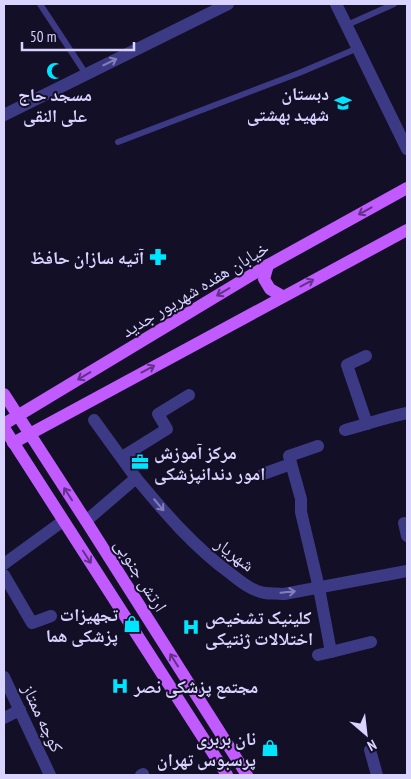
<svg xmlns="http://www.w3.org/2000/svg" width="411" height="779" viewBox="0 0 411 779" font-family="'PT Sans Narrow','Noto Naskh Arabic',sans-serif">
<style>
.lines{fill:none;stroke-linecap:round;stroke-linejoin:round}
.service{stroke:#3d3a85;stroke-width:6}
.minor{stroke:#3d3a85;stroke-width:12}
.tertiary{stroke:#3d3a85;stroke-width:12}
.primary{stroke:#c25bff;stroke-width:12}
.oneway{stroke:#837fbc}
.oneway2{stroke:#623188}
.labels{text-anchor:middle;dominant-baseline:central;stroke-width:4;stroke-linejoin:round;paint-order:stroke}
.poi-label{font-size:18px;font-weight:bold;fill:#d9d4ff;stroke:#130f26;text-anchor:end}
.street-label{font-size:18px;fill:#d9d4ff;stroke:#130f26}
</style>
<rect width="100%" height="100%" fill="#130f26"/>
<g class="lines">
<g class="service">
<path d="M 40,4 L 86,74"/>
<path d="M 347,25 L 394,4"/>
<path d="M 118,142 L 299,73 L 358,48"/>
</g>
<g class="minor">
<path d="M 4,115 L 228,4"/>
<path d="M 366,356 L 347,365 L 367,424"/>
<path d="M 94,420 L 136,478"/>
<path d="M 345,430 C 366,425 386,417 407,413"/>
<path d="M 318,446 L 289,456 L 301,499 L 301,512 L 319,588 L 331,652 L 371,642"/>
<path d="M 122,457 L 167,429 L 158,414 L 189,395"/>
<path d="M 263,474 L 291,464"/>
<path d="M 86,521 L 136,478 C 166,514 193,546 231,574 C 241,582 252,591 265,593 C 271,594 278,593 284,594 L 407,571"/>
<path d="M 404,523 L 407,536"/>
<path d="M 4,564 L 63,521"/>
<path d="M 4,575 L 32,623 L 51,616"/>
<path d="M 318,655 L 331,652"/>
<path d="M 4,677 L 50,775"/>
<path d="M 4,718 L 20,710"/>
<path d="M 370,750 L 377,775"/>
<path d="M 141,775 L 143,774"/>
</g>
<path class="tertiary" d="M 336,4 L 407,149"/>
<g class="primary">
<path d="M 268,265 L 264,279 L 270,289 L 282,296"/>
<path d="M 4,394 L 86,521 L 247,775"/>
<path d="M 4,424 L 268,265 L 407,188"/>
<path d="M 4,428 L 227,775"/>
<path d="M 13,443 L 407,230"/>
</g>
</g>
<defs><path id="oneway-shaft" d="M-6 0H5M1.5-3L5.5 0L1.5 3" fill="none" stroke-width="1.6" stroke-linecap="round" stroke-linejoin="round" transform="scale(1.25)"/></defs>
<g class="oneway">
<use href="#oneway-shaft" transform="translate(110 62) rotate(-26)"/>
<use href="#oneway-shaft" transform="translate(159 505) rotate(50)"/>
<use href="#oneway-shaft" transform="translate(288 592) rotate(-6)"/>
</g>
<g class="oneway2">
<use href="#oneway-shaft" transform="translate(365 211) rotate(151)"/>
<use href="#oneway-shaft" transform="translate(307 283) rotate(-28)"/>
<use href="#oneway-shaft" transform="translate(223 292) rotate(149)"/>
<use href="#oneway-shaft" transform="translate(148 369) rotate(-28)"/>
<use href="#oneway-shaft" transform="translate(84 376) rotate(149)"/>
<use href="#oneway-shaft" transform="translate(68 494) rotate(-123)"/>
<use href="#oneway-shaft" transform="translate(87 557) rotate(57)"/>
<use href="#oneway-shaft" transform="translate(174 660) rotate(-122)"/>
</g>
<defs>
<g id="mosque-bare" transform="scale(1.35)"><path d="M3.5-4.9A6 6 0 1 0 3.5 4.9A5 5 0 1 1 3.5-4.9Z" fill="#00e5ff" stroke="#130f26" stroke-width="2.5" paint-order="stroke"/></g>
<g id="school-bare" transform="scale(1.35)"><path d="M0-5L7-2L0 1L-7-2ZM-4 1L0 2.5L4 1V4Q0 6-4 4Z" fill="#00e5ff" stroke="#130f26" stroke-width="2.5" paint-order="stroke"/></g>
<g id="pharmacy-bare" transform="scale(1.35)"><path d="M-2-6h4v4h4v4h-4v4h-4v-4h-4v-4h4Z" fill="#00e5ff" stroke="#130f26" stroke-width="2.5" paint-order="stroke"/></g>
<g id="office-bare" transform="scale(1.35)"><path d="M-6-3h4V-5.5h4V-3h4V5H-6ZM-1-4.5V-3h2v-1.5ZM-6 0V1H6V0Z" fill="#00e5ff" stroke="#130f26" stroke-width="2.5" paint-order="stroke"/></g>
<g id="shop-bare" transform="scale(1.35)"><path d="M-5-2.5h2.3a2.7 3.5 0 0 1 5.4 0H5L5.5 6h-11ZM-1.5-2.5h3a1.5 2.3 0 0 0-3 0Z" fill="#00e5ff" stroke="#130f26" stroke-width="2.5" paint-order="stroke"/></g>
<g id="hospital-bare" transform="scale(1.35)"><path d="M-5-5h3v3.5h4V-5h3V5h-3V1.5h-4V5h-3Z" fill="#00e5ff" stroke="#130f26" stroke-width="2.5" paint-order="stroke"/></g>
</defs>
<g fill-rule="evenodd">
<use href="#mosque-bare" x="55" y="71"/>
<use href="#school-bare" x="343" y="103"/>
<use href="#pharmacy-bare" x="158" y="257"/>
<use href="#office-bare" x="140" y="462"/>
<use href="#shop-bare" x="132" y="624"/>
<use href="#hospital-bare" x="191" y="627"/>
<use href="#hospital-bare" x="120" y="686"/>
<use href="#shop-bare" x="270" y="748"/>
</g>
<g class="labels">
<g class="poi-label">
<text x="329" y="93">دبستان<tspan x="329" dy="21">شهید بهشتی</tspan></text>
<text x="55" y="94" text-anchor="middle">مسجد حاج<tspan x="55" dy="21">علی النقی</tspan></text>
<text x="144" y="257">آتیه سازان حافظ</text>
<text x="154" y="452" text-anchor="start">مرکز آموزش<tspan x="154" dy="21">امور دندانپزشکی</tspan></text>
<text x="118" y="614">تجهیزات<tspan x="118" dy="21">پزشکی هما</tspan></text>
<text x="205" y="617" text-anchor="start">کلینیک تشخیص<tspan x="205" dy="21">اختلالات ژنتیکی</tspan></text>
<text x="134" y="686" text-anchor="start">مجتمع پزشکی نصر</text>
<text x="256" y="738">نان بربری<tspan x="256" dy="21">پرسبوس تهران</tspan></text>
</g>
<g class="street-label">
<text transform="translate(195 289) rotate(-31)">خیابان هفده شهریور جدید</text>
<text transform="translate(235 554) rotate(37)">شهریار</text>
<text transform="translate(141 575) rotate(58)">ارتش جنوبی</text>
<text transform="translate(43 718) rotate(65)">کوچه ممتاز</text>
</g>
</g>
<rect width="411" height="779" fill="none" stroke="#d9d4ff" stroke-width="10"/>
<g transform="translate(366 734) rotate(152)" stroke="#130f26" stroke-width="4" paint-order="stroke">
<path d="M0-4L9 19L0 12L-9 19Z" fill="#d9d4ff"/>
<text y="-8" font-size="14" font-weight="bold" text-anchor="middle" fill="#d9d4ff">N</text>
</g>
<path d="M22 42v8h112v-8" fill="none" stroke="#d9d4ff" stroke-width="2.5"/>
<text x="30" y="42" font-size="15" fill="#d9d4ff" stroke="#130f26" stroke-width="4" paint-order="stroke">50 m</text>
</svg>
